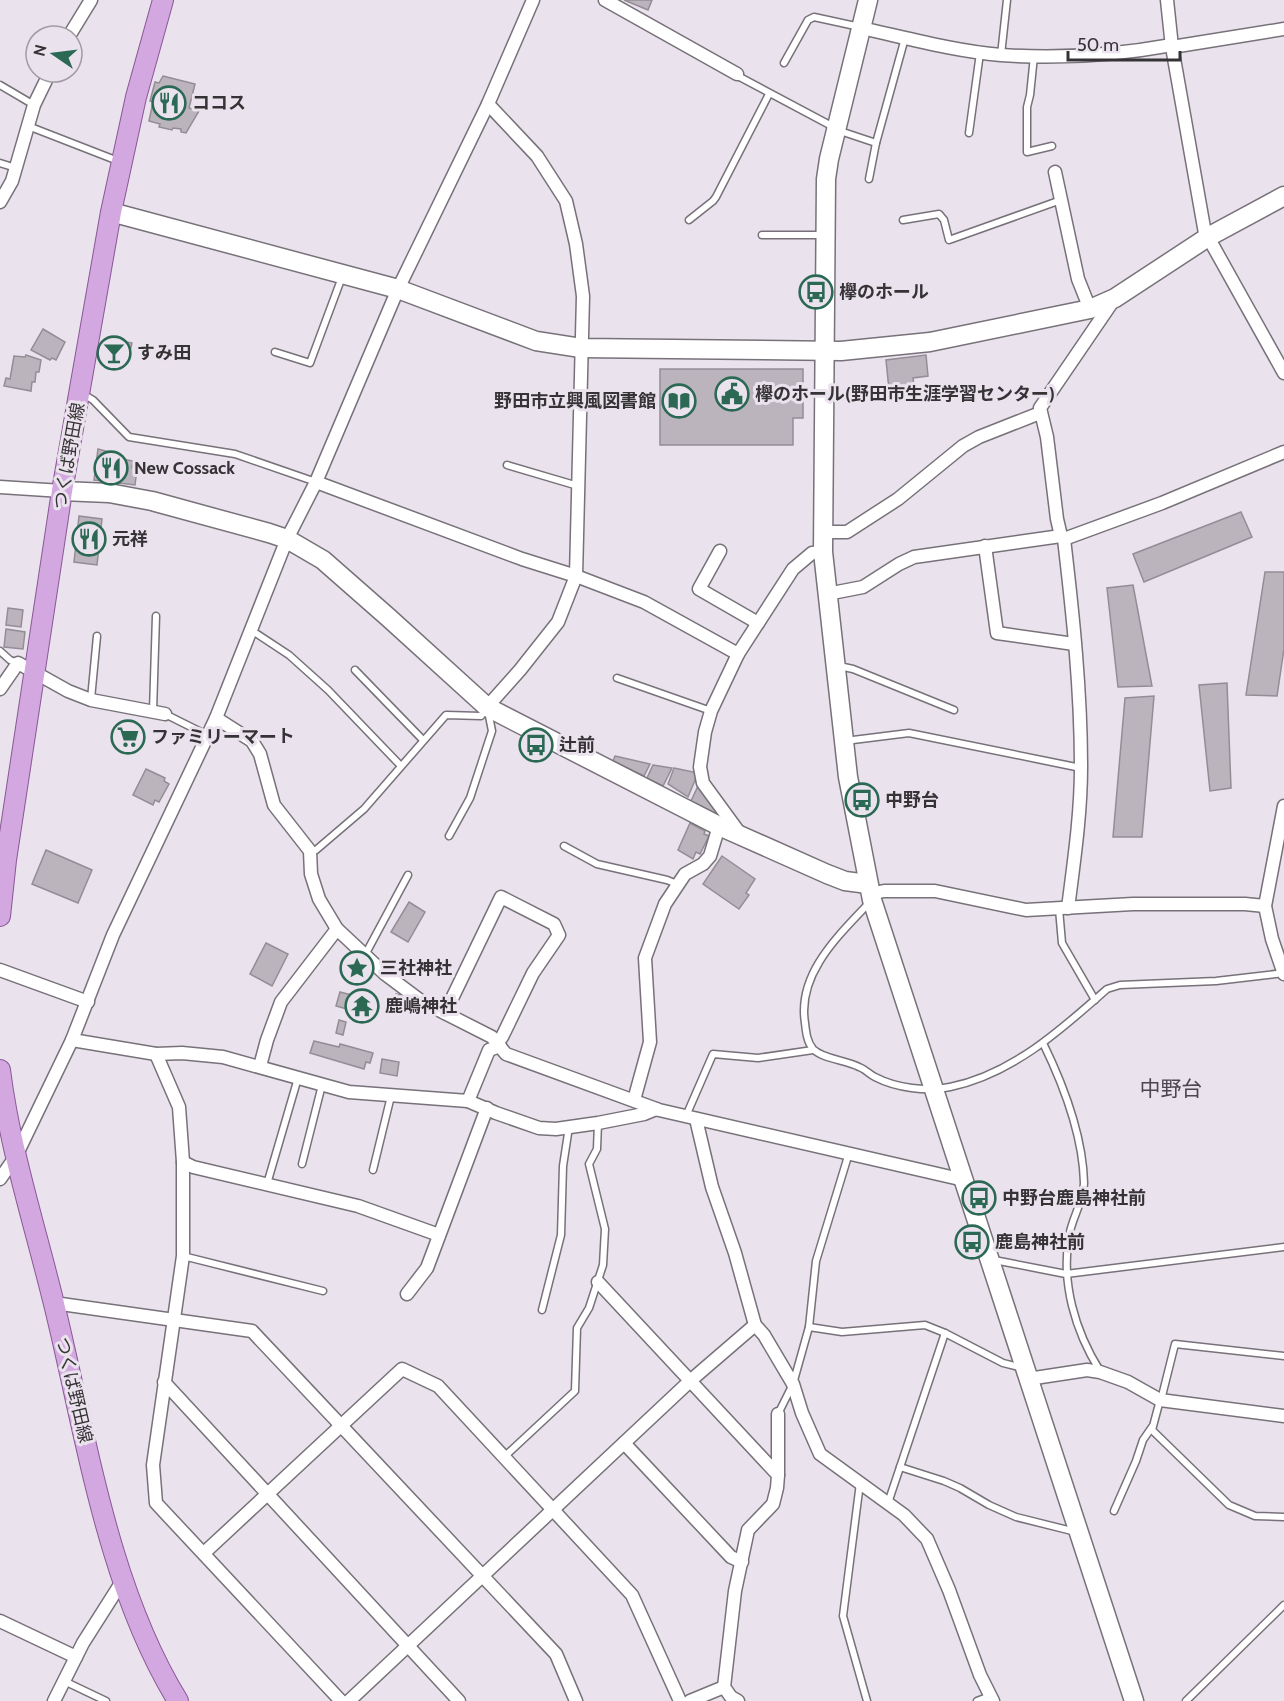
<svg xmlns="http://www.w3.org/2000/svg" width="1284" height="1701" viewBox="0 0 1284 1701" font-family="Cabin,'Noto Sans JP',sans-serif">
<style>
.building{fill:#bbb4bd;stroke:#948d96;stroke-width:1.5}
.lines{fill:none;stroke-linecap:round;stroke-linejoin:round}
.lane-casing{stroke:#777179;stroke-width:9}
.street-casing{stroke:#777179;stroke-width:15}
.secondary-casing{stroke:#777179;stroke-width:21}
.primary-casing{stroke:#895896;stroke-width:22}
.lane{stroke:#fff;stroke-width:6}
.street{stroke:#fff;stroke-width:12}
.secondary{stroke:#fff;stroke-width:18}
.primary{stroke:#d3a7df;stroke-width:20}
.labels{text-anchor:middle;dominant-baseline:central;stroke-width:6;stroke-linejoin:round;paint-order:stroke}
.poi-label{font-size:18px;font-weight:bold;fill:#363337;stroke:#eae2ec;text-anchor:start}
.street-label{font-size:18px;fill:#363337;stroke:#eae2ec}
.quarter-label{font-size:21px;fill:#4c464e;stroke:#eae2ec}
</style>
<rect width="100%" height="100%" fill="#eae2ec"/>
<g class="building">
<path d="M 624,0 L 652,0 L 648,10 Z"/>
<path d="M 163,76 L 195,84 L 189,108 L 199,111 L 186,133 L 181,132 L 181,129 L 173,128 L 172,130 L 159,127 L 160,124 L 149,121 L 153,102 L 150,101 L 155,82 L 159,83 Z"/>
<path d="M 43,329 L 65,342 L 56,360 L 52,358 L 50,360 L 31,350 Z"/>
<path d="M 108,338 L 132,343 L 127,362 L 104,357 Z"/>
<path d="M 26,355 L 41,360 L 39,372 L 36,372 L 35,382 L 32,382 L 31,391 L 4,386 L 6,378 L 10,379 L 14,356 L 25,357 Z"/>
<path d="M 926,355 L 928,376 L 913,378 L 914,387 L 889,390 L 886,360 Z"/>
<path d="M 660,369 L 803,369 L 803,418 L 793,418 L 793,445 L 660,445 Z"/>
<path d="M 98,449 L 117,454 L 117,458 L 133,461 L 132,468 L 137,469 L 135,485 L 94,480 Z"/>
<path d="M 1241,512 L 1252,537 L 1144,582 L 1133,554 Z"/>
<path d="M 79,516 L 102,519 L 97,565 L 74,562 Z"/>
<path d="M 1265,572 L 1284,572 L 1284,649 L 1277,696 L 1246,695 Z"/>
<path d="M 1133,585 L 1152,686 L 1118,687 L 1107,588 Z"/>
<path d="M 8,608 L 23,610 L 21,627 L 6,625 Z"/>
<path d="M 6,629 L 25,632 L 23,649 L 4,647 Z"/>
<path d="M 1227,683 L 1231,788 L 1210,791 L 1199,685 Z"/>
<path d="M 1154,696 L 1142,837 L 1113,837 L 1125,698 Z"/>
<path d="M 615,756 L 650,764 L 644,776 L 613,761 Z"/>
<path d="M 653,765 L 672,768 L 663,786 L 647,778 Z"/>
<path d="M 674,768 L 698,773 L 688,797 L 668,784 Z"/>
<path d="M 146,769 L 165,778 L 164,781 L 169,784 L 159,802 L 155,800 L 153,805 L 133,795 Z"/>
<path d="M 699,784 L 719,810 L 717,814 L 691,801 Z"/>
<path d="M 690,823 L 705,831 L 704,834 L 709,836 L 700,854 L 696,852 L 693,859 L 678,850 Z"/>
<path d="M 46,850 L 92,870 L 78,903 L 32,884 Z"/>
<path d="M 722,856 L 755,879 L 746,893 L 749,895 L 739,909 L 703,884 Z"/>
<path d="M 409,902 L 425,912 L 408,942 L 391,932 Z"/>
<path d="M 266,943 L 288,954 L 272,986 L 250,974 Z"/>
<path d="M 340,992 L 352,995 L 352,998 L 353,993 L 369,997 L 368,1002 L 371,1003 L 368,1014 L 364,1013 L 363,1017 L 349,1014 L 351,1006 L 348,1006 L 347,1009 L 336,1006 Z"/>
<path d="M 396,994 L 406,996 L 404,1005 L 394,1002 Z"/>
<path d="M 339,1020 L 346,1022 L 343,1035 L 336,1033 Z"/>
<path d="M 314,1041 L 339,1047 L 340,1044 L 373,1053 L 370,1063 L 366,1062 L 364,1069 L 310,1053 Z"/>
<path d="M 382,1059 L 399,1062 L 397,1076 L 380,1073 Z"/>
</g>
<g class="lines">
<g class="lane-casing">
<g id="lane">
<path d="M 1001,55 L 1007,0"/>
<path d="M 1034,56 L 1030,95 L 1027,107 L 1027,152 L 1052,146"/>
<path d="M 784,63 L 808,20 L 814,17 L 860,27"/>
<path d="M 736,75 L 843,132 L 876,143 L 905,38"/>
<path d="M 0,85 L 34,105"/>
<path d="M 28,126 L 118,161"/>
<path d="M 969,133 L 980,53"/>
<path d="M 0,163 L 16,168"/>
<path d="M 869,179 L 876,143"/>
<path d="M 689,220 L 713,201 L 716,197 L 769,94"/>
<path d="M 903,220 L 939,214 L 944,220 L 949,240 L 1061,200"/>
<path d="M 762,235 L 822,235"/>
<path d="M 275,352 L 310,363 L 342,277"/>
<path d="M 83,394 L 93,400 L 129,437 L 235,454 L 316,482"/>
<path d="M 507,465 L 578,486"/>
<path d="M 251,630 L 289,655 L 328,690 L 401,766"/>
<path d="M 0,651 L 10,660 L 17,663"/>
<path d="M 839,666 L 853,669 L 954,710"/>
<path d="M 355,670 L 423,740"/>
<path d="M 617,678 L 711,711"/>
<path d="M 91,699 L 97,636"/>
<path d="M 153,711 L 156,616"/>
<path d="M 165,714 L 207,735"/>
<path d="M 845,741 L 909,733 L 1081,768"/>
<path d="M 449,836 L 470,798 L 492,731 L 488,711"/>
<path d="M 564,846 L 597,864 L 667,880 L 677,884"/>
<path d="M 310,851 L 316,850 L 364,809 L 446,715 L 481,716 L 486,709"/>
<path d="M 869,903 C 838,936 797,974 805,1023 C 806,1032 807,1042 813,1049 C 822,1059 847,1060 859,1067 C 865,1069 869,1074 875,1077 C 896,1088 927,1092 950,1087 C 1012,1074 1061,1030 1107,989 L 1120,985 L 1216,981 L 1284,973"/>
<path d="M 1059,909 L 1062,943 L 1095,1000"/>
<path d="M 365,955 L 408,875"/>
<path d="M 1043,1043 C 1063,1084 1083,1137 1084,1183 C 1084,1200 1072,1218 1069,1236 C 1061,1283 1075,1331 1100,1371"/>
<path d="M 686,1116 L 713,1054 L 758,1058 L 813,1050"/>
<path d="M 302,1164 L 322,1085"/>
<path d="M 373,1170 L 391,1096"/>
<path d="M 267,1184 L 298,1078"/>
<path d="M 183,1256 L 323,1291"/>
<path d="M 994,1260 L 1066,1274 L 1284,1247"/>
<path d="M 542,1310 L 561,1235 L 563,1166 L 569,1127"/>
<path d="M 809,1327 L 816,1261 L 849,1153"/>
<path d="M 1160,1400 L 1152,1430 L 1229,1505 L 1255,1516 L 1284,1517"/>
<path d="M 1161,1400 L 1175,1344 L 1284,1356"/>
<path d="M 778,1414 L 793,1384 L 809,1327 L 842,1332 L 925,1325 L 945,1333 L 1003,1363 L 1023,1368"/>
<path d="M 504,1457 L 575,1391 L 577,1328 L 589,1308 L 603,1265 L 605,1229 L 589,1164 L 597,1149 L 598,1123"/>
<path d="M 900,1467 L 944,1481 L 960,1488 L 989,1505 L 1016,1517 L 1076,1532"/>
<path d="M 860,1483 L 843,1616 L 867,1701"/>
<path d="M 888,1503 L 945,1333"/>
<path d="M 1114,1511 L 1136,1461 L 1143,1440 L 1152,1427"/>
<path d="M 64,1681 L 106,1701"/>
<path d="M 977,1701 L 990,1696"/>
<path d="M 1186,1701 L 1284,1605"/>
</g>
</g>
<g class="street-casing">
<g id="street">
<path d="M 605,0 L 737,74"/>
<path d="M 1167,0 L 1172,47 L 1206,239"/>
<path d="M 861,28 C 907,38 954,51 1001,55 C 1058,59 1117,55 1172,45"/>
<path d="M 69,36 L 91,0"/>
<path d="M 1172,47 L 1284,29"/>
<path d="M 1055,172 L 1078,279 L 1090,309"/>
<path d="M 0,202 L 12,181 L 34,105 L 50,72"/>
<path d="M 1208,237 L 1284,373"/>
<path d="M 316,482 L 522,559 L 576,576 L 644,602 L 738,654"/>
<path d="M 0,487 L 62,491"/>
<path d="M 822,532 L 847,532 L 898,499 L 963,446 L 979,437 L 1040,413"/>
<path d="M 1064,539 L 1162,503 L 1284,452"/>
<path d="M 985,546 L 997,633 L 1074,644"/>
<path d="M 720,551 L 699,589 L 758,623"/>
<path d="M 827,594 L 863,587 L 899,564 L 914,557 L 1061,536"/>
<path d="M 0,689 L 18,663 L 68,691 L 91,700 L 165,714"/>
<path d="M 487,707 L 520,670 L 558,622 L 576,576 L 583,296 L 576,244 L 566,201 L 537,156 L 488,104"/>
<path d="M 216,718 L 252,741 L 260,754 L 274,805 L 310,851 L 311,874 L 319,899 L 337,929 L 385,974 L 421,1001 L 492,1037 L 506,1054 L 659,1110 L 964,1180"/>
<path d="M 1284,806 L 1265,906 L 1272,939 L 1284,974"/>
<path d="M 741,835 L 703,783 L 700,767 L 705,732 L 711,711 L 738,654 L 793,569 L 812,553 L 823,552"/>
<path d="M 870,894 L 884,891 L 935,891 L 1026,910 L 1133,904 L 1245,904 L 1265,906"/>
<path d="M 1068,908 C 1074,861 1081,814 1081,767 C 1081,691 1073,615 1064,539 L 1061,536 L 1057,519 L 1047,437 L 1040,408 L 1113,301"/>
<path d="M 0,970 L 88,1002"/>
<path d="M 445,1013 L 501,897 L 554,924 L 559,935 L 533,973 L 502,1037 L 497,1042"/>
<path d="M 72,1040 L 156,1054 L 182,1053 L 223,1057 L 349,1092 L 468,1101 L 496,1113 L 539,1128 L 556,1129 L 598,1123 L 644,1114 L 656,1109"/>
<path d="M 156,1054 L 179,1107 L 183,1162 L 183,1256 L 153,1465 L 156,1503 L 341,1701"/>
<path d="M 260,1066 L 267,1040 L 281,1002 L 337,929"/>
<path d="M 634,1100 L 650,1042 L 645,958 L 665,904 L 685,874 L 703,864 L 710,856 L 719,826"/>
<path d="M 468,1101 L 489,1050 L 500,1046"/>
<path d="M 696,1119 L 712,1187 L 735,1253 L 755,1325 L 764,1335 L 793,1384 L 802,1413 L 820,1454 L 904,1515 L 927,1539 L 949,1590 L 980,1675 L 993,1701"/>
<path d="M 183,1162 L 193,1167 L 358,1206 L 439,1235"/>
<path d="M 0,1179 L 16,1156 L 72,1040 L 113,935 L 216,718 L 287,539 L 316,482 L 398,289 L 488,104 L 533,0"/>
<path d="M 598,1282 L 778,1475 L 777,1488 L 773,1504 L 748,1530 L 735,1591 L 724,1687 L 731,1697 L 738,1701"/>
<path d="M 407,1294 L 427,1268 L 487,1108"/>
<path d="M 54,1303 L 252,1331 L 556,1654 L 576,1701"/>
<path d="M 1028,1379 L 1087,1370 L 1100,1372 L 1128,1382 L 1160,1400 L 1284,1416"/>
<path d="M 164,1382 L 459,1701"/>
<path d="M 624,1443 L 731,1557 L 742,1562"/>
<path d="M 778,1475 L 778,1414"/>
<path d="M 204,1553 L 402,1369 L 438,1386 L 632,1595 L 680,1701"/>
<path d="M 0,1621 L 76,1657"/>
<path d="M 54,1701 L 83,1643 L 123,1580"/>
<path d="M 349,1701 L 690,1381 L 755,1325"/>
<path d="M 690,1701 L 724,1687"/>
</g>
</g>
<g class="secondary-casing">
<g id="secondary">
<path d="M 868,0 L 829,159 L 826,179 L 823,552 L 848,777 L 872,900 L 1134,1701"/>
<path d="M 111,212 L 398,289 L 536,341 L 581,348 L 841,351 L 930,342 L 1090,309 L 1115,298 L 1208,237 L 1284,196"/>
<path d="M 62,491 L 109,493 L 152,501 L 269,533 L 287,539 L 323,560 L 389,618 L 487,707 L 719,826 L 827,874 L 845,881 L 868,884"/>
</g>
</g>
<g class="primary-casing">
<g id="primary">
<path d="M 0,916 L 6,860 L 62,491 L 111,212 L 136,97 L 163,0"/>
<path d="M 0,1070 C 10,1150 35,1226 54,1304 C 86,1434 107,1586 178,1701"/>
</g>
</g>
<use href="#lane" class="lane"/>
<use href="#street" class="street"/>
<use href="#secondary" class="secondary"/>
<use href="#primary" class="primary"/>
</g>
<defs>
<g id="restaurant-ring" transform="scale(1.725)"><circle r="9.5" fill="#eae2ec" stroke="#2c6955" stroke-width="1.5"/><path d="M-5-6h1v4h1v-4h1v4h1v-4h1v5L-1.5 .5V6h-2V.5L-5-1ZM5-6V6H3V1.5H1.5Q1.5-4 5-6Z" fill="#2c6955"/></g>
<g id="bus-ring" transform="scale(1.725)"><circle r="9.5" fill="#eae2ec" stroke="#2c6955" stroke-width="1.5"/><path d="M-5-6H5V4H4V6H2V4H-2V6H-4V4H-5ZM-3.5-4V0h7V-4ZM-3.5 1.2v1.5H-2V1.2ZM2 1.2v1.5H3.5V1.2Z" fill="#2c6955"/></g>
<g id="bar-ring" transform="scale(1.725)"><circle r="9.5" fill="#eae2ec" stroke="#2c6955" stroke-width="1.5"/><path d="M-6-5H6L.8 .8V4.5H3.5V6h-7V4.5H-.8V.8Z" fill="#2c6955"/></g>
<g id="civic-ring" transform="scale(1.725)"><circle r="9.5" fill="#eae2ec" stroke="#2c6955" stroke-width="1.5"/><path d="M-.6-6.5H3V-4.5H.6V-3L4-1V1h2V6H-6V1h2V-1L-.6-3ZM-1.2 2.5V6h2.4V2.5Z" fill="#2c6955"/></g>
<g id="library-ring" transform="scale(1.725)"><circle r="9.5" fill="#eae2ec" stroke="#2c6955" stroke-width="1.5"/><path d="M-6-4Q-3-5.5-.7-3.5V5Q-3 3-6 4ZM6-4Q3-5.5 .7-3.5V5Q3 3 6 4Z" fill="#2c6955"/></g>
<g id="supermarket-ring" transform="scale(1.725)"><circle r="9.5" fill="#eae2ec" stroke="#2c6955" stroke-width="1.5"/><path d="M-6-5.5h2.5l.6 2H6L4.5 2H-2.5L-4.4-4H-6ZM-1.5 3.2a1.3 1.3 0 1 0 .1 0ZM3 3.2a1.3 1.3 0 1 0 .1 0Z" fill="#2c6955"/></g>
<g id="sight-ring" transform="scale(1.725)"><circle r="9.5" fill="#eae2ec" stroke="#2c6955" stroke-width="1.5"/><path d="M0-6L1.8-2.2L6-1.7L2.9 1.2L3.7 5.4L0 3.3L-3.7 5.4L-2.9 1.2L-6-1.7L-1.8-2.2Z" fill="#2c6955"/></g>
<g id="temple-ring" transform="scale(1.725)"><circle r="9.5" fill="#eae2ec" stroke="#2c6955" stroke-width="1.5"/><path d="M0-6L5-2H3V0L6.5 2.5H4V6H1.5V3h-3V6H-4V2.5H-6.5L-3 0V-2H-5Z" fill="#2c6955"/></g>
</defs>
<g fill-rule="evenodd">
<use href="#restaurant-ring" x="169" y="103"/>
<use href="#bus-ring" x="816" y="292"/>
<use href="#bar-ring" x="114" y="353"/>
<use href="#civic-ring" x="732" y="394"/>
<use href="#library-ring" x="679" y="401"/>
<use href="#restaurant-ring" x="111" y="468"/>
<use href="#restaurant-ring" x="89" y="539"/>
<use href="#supermarket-ring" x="128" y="737"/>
<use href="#bus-ring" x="536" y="745"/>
<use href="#bus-ring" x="862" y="800"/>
<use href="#sight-ring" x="357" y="968"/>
<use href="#temple-ring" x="362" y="1006"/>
<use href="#bus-ring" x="979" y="1198"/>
<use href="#bus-ring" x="972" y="1242"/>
</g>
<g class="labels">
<g class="poi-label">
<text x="192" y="103">ココス</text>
<text x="839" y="292">欅のホール</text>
<text x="137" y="353">すみ田</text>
<text x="755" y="394">欅のホール(野田市生涯学習センター)</text>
<text x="656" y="401" text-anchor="end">野田市立興風図書館</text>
<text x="134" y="468">New Cossack</text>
<text x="112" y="539">元祥</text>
<text x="151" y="737">ファミリーマート</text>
<text x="559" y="745">辻前</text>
<text x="885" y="800">中野台</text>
<text x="380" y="968">三社神社</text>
<text x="385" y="1006">鹿嶋神社</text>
<text x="1002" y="1198">中野台鹿島神社前</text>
<text x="995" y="1242">鹿島神社前</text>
</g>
<g class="street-label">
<text transform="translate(69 456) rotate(-80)">つくば野田線</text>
<text transform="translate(74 1390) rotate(77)">つくば野田線</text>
</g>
<g class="quarter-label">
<text x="1171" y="1088">中野台</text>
</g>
</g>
<g transform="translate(54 54) rotate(284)"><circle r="28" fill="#eae2ec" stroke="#a29ca4" stroke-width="1.5"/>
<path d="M0-4.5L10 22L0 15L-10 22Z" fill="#2c6955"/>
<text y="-9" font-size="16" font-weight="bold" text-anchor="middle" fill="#363337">N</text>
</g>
<path d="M1068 51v9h112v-9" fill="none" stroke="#363337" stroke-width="3"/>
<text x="1077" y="51" font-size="18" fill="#363337" stroke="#eae2ec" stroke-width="4.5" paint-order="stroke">50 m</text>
</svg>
